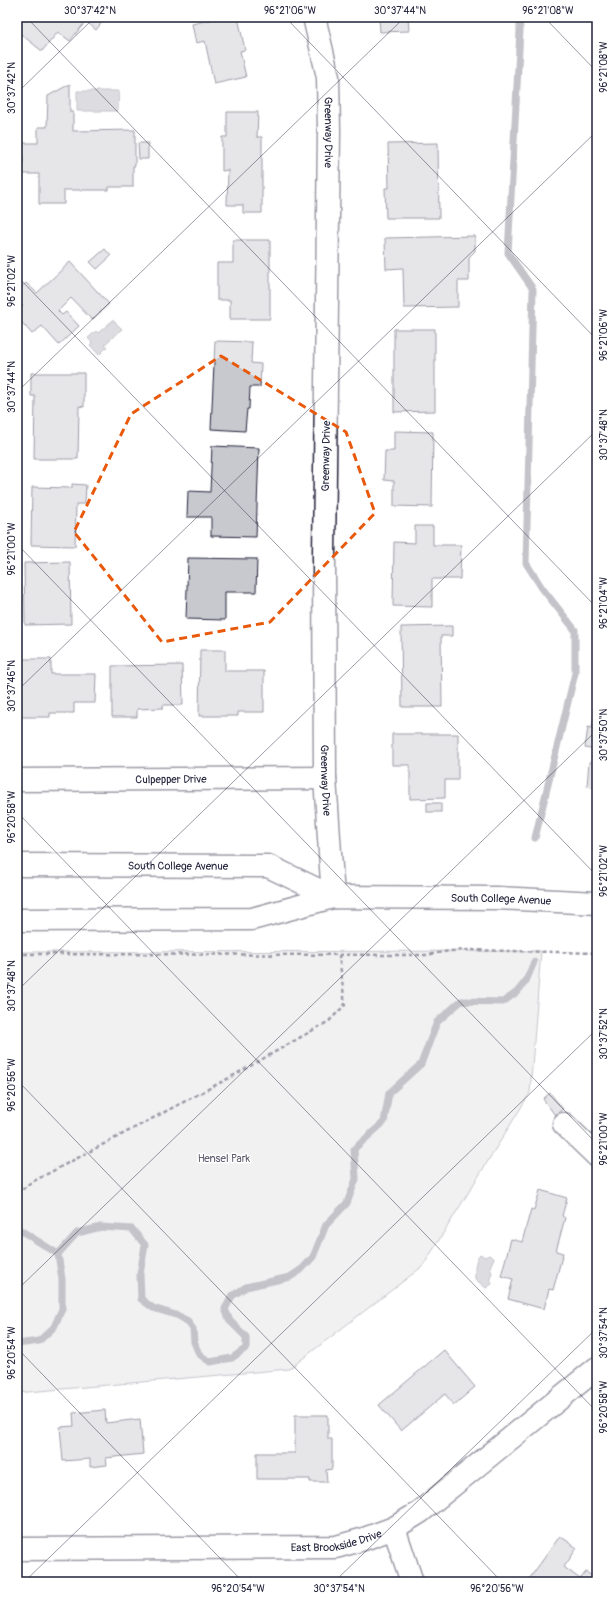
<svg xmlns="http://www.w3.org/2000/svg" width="614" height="1599" viewBox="0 0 614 1599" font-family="Pangolin,sans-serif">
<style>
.green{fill:#dfdfe2;stroke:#80808e}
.water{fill:#b4b4bc;stroke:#7a7a88}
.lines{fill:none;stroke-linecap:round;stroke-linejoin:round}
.stream{stroke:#7a7a88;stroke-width:7}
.building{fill:#c8c8cf;stroke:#22223b}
.minor-casing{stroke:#22223b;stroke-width:25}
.secondary-casing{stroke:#22223b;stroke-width:25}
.path{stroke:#22223b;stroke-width:2.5;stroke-dasharray:4 3;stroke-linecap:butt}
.minor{stroke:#fff;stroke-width:22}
.secondary{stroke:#fff;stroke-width:22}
.marked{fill:none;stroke:#e8590c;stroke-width:3;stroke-dasharray:8 5;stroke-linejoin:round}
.ticks{fill:none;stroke:#22223b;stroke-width:1;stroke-opacity:0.45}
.labels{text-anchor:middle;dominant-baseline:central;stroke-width:3;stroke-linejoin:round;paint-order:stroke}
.street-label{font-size:11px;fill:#22223b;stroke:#fff}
.park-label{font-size:11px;fill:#5b5b6d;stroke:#fff}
.neatline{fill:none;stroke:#22223b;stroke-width:1.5}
.ticks-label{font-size:10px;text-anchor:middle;fill:#22223b}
</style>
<rect width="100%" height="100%" fill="#fff"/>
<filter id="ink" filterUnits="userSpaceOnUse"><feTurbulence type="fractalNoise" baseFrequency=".025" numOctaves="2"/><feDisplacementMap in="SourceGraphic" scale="8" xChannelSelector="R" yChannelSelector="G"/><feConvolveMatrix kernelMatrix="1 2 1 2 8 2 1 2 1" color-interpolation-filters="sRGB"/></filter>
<g filter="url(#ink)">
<path class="green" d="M 541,951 L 530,1093 L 423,1266 L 289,1369 L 17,1393 L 17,952 Z"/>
<g class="water">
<path d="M 77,91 L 119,91 L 118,111 L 77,111 Z"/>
<path d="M 113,320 L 122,329 L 105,344 L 107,347 L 99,355 L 90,345 L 92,343 L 88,338 L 96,331 L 98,333 Z"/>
<path d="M 480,1254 L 485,1257 L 489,1255 L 494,1258 L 490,1267 L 492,1273 L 490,1278 L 492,1284 L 486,1288 L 475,1279 C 475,1271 474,1260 480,1254 Z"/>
</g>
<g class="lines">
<g class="stream">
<path d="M 519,17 L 520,30 L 508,253 L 533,289 L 526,563 L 542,588 L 575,630 L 575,673 L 535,838"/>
<path d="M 17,1228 L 58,1254"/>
<path d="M 17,1344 L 39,1341 L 54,1327 L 62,1309 L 62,1279 L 58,1254 L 77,1233 L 101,1227 L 132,1229 L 145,1245 L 140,1274 L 141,1299 L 153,1308 L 179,1316 L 188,1322 L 193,1329 L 194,1342 L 199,1354 L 210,1362 L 232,1358 L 246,1348 L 246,1337 L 230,1321 L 225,1309 L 232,1296 L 246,1287 L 290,1277 L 302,1269 L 313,1257 L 326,1225 L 347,1203 L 356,1179 L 354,1149 L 384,1122 L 389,1093 L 421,1064 L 437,1022 L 461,1001 L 503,1002 L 517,992 L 526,981 L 534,962"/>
</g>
</g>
<g class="building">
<path d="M 17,17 L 106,17 L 96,30 L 86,21 L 70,41 L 58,32 L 42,51 L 17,31 Z"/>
<path d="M 223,17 L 238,17 L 245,50 L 240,51 L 246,77 L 214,84 L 205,41 L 196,43 L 192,24 Z"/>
<path d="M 379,17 L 408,17 L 409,31 L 380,32 Z"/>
<path d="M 70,84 L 70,112 L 73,112 L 73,131 L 135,130 L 135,166 L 133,166 L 133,187 L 109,187 L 109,190 L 64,190 L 64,204 L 39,204 L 39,174 L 23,174 L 23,143 L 38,143 L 38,127 L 47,127 L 48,96 Z"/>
<path d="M 227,112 L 258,112 L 257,137 L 262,137 L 262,213 L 243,213 L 243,205 L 227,205 L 228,170 L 222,171 L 222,137 L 227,137 Z"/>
<path d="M 138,143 L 148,143 L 148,159 L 139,159 Z"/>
<path d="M 438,143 L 439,218 L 386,218 L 385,188 L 389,188 L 388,144 Z"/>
<path d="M 475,236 L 475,251 L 469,257 L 469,281 L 458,281 L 458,307 L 404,308 L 403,268 L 386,269 L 385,238 Z"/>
<path d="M 233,240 L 270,240 L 270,319 L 230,319 L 230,300 L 217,300 L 217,263 L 233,263 Z"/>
<path d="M 105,249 L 111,256 L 97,269 L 90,262 Z"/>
<path d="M 70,262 L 109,304 L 92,320 L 71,298 L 58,311 L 62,315 L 66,312 L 79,326 L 59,345 L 42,326 L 32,334 L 17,317 L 17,311 L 23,306 L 17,300 L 17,291 L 26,283 L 37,293 Z"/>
<path d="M 394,329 L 435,329 L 435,411 L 394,412 Z"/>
<path d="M 215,341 L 252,342 L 251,363 L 261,364 L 260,387 L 250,387 L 249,409 L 247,409 L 245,431 L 211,429 Z"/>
<path d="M 31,373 L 84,373 L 84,407 L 79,406 L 78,459 L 34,459 L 35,396 L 31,396 Z"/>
<path d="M 394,431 L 433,432 L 432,507 L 394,506 L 394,481 L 384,480 L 385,451 L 394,451 Z"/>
<path d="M 212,446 L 259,448 L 256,537 L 211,536 L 211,517 L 187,517 L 188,491 L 210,492 Z"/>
<path d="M 72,484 L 86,485 L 85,504 L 76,504 L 75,546 L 31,545 L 32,487 L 72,488 Z"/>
<path d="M 415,526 L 433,526 L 433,545 L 461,545 L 460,579 L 432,579 L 432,607 L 393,606 L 394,542 L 415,543 Z"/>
<path d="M 188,558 L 257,559 L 256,592 L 225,592 L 225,620 L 186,619 Z"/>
<path d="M 70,562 L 71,624 L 25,625 L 24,563 Z"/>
<path d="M 452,626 L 452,636 L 441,636 L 442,707 L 402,707 L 401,627 Z"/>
<path d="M 200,650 L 225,650 L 225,671 L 264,671 L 264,712 L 238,712 L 238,716 L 199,716 Z"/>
<path d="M 21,659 L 51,659 L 51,674 L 96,674 L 95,703 L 74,703 L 74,713 L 50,713 L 50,717 L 21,717 Z"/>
<path d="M 182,665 L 183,705 L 163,705 L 163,708 L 137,709 L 137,717 L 112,717 L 112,666 Z"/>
<path d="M 594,714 L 597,715 L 597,750 L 585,748 L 588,727 L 592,728 Z"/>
<path d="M 392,734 L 458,734 L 458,780 L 445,780 L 445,798 L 410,799 L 410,765 L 392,765 Z"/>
<path d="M 589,762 L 597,763 L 597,788 L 587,786 Z"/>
<rect x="427" y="803" width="14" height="9"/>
<path d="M 550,1093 L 563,1109 L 555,1115 L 543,1099 Z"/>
<path d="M 540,1190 L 567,1198 L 562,1216 L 565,1218 L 556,1251 L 563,1253 L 553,1290 L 549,1289 L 544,1309 L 508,1299 L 513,1279 L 501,1276 L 511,1239 L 522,1242 L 531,1209 L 534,1210 Z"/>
<path d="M 444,1350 L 475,1387 L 454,1405 L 445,1394 L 401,1431 L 379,1405 Z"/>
<path d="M 105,1410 L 106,1423 L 140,1419 L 143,1454 L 106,1458 L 107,1465 L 90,1467 L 90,1459 L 63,1461 L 60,1427 L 74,1426 L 73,1413 Z"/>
<path d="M 295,1415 L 328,1415 L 328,1439 L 332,1439 L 332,1469 L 326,1470 L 327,1482 L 310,1482 L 310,1479 L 257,1479 L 257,1453 L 295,1453 Z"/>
<path d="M 560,1536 L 577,1548 L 564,1567 L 580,1579 L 586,1572 L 595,1578 L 592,1582 L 527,1582 Z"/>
</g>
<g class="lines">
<g class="minor-casing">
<g id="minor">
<path id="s1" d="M 314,17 L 328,77 L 329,131 L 324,556 L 325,778 L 333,897"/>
<path id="s2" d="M 17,780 L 325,778"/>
<path d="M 564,1124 L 597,1156"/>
<path d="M 394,1528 L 412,1582"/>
<path id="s3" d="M 17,1549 L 336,1547 L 364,1539 L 394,1528 L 420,1512 L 597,1368"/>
</g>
</g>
<g class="secondary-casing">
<g id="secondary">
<path id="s4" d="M 17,865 L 268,866 L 333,897"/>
<path id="s5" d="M 17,920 L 252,919 L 333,897 L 497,898 L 597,903"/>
</g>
</g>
<g class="path">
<path d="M 17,954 L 426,955 L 449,951 L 469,950 L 597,953"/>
<path d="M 17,1194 L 30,1183 L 231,1077 L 329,1021 L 345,1005 L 339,955"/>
</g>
<use href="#minor" class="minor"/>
<use href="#secondary" class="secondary"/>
</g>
</g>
<path d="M0 0H614V1599H0ZM 221,356 L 346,432 L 375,513 L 270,622 L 162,642 L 74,532 L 131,414 Z" fill="#fff" fill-opacity=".55" fill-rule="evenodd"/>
<path class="marked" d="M 221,356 L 346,432 L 375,513 L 270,622 L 162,642 L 74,532 L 131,414 Z"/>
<path class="ticks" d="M 26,17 L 597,608M 285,17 L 597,340M 544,17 L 597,72M 17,93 L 95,17M 17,276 L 597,876M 17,392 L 405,17M 17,544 L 597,1144M 17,691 L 597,131M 17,812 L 597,1412M 17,991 L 597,430M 17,1080 L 502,1582M 17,1290 L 597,730M 17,1348 L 243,1582M 24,1582 L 597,1029M 334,1582 L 597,1328"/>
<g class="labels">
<g class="street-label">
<text stroke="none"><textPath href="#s1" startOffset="117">Greenway Drive</textPath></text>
<text transform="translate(326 456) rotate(-89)">Greenway Drive</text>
<text stroke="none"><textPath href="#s2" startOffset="154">Culpepper Drive</textPath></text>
<text stroke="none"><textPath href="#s1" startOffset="765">Greenway Drive</textPath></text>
<text stroke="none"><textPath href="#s4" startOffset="161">South College Avenue</textPath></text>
<text stroke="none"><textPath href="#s5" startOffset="487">South College Avenue</textPath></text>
<text stroke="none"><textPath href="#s3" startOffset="320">East Brookside Drive</textPath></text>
</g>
<g class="park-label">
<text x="224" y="1158">Hensel Park</text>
</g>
</g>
<rect width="614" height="1599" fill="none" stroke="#fff" stroke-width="44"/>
<rect x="22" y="22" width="570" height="1555" class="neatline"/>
<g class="ticks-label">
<text x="90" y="14">30°37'42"N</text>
<text x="290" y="14">96°21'06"W</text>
<text x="400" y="14">30°37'44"N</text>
<text x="548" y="14">96°21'08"W</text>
<text transform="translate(603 67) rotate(-90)" y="4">96°21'08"W</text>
<text transform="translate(11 88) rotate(-90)" y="4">30°37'42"N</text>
<text transform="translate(11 281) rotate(-90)" y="4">96°21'02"W</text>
<text transform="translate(603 335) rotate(-90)" y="4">96°21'06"W</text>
<text transform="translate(11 387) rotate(-90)" y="4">30°37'44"N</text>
<text transform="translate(603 435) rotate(-90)" y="4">30°37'48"N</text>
<text transform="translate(11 549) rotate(-90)" y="4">96°21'00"W</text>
<text transform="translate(603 603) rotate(-90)" y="4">96°21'04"W</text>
<text transform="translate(11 686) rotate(-90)" y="4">30°37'46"N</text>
<text transform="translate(603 735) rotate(-90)" y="4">30°37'50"N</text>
<text transform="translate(11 817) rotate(-90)" y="4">96°20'58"W</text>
<text transform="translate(603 871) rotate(-90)" y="4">96°21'02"W</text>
<text transform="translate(11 986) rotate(-90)" y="4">30°37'48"N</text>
<text transform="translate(603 1034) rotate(-90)" y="4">30°37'52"N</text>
<text transform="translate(11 1085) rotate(-90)" y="4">96°20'56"W</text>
<text transform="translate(603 1139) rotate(-90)" y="4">96°21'00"W</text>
<text transform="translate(603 1333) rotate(-90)" y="4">30°37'54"N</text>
<text transform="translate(11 1353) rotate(-90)" y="4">96°20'54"W</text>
<text transform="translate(603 1407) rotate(-90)" y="4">96°20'58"W</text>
<text x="238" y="1592">96°20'54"W</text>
<text x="339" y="1592">30°37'54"N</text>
<text x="497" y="1592">96°20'56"W</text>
</g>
</svg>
